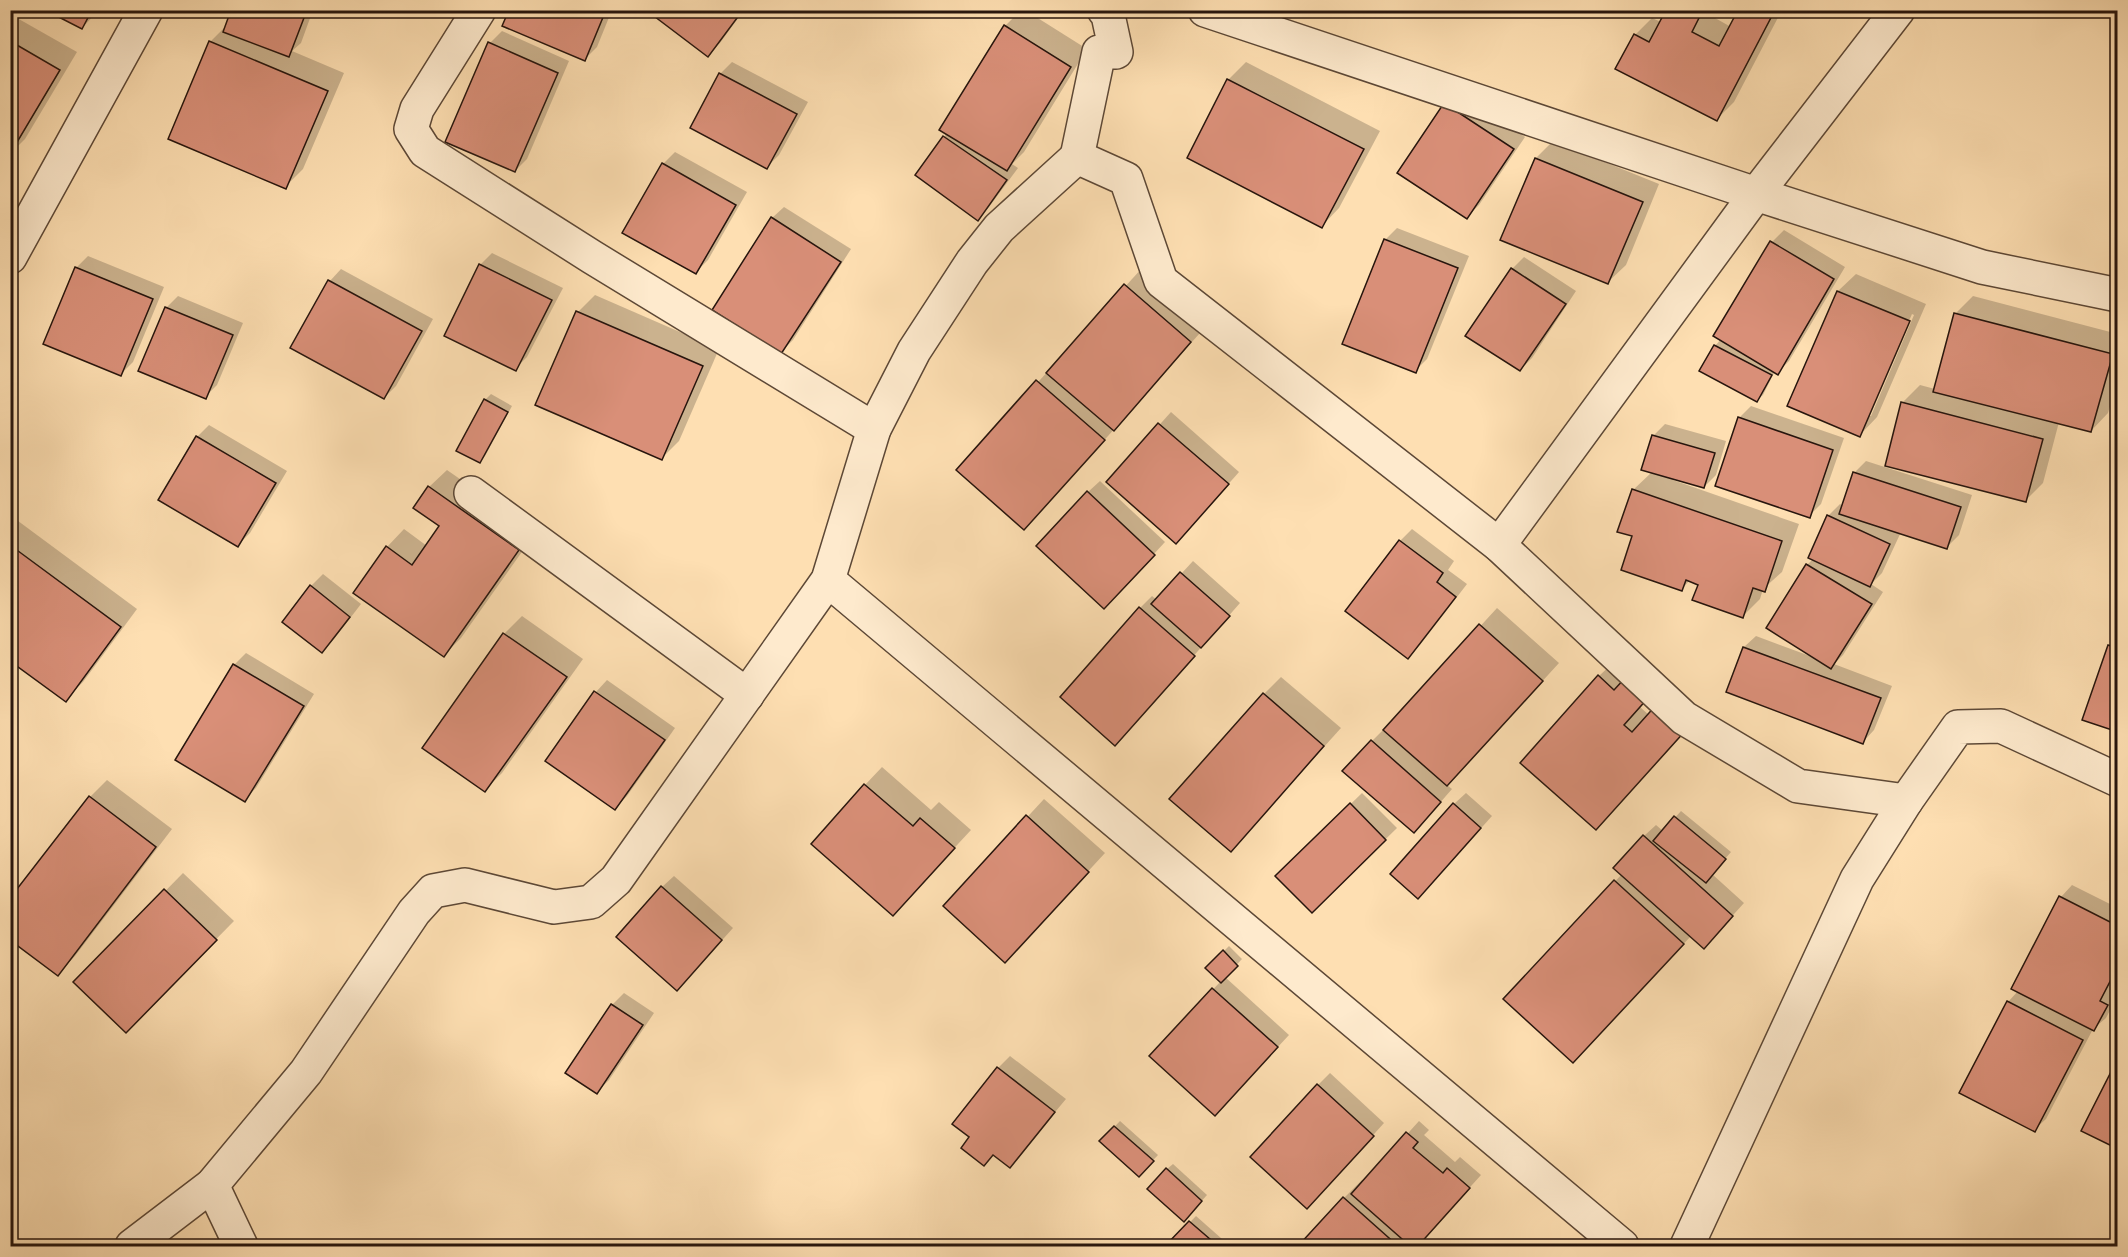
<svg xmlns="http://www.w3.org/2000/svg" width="2128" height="1257" viewBox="0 0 2128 1257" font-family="'Sorts Mill Goudy',serif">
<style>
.shadow{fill:#0003;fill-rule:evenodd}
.building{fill:#d98f78;stroke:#27150d;stroke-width:1.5}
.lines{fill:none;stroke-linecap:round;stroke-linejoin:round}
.minor-casing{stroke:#5d4836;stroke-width:36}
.minor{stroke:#feeacd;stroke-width:33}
</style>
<rect width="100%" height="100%" fill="#fedfb2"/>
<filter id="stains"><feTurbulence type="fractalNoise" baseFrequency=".00333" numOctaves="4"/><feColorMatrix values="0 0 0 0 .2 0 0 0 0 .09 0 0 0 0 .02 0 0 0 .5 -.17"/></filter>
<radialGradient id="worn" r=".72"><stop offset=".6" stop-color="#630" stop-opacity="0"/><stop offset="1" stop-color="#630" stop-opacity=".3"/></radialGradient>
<g class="shadow">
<path d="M 48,10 L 99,10 L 82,28 Z"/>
<path d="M 232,10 L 313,10 L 301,43 L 292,51 L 344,73 L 303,169 L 285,187 L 210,42 L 226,26 Z"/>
<path d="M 510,10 L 612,10 L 597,47 L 585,59 Z"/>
<path d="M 649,10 L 744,10 L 720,43 L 708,55 Z"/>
<path d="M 1021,10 L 1025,10 L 1087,49 L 1024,152 L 1012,164 L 1018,168 L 989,207 L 978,219 L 917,175 L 947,133 L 1005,26 Z"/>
<path d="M 1668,10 L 1710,10 L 1708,14 L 1731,27 L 1739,10 L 1782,10 L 1734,102 L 1717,119 L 1635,35 L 1652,18 L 1661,22 Z"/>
<path d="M 10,14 L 77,52 L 25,139 L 10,154 Z"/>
<path d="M 502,31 L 569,61 L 527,159 L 515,171 L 490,43 Z"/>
<path d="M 732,62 L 808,102 L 779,155 L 767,167 L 720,74 Z"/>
<path d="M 1246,62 L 1380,131 L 1339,208 L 1322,226 L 1189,158 L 1228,80 Z"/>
<path d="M 1457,92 L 1525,137 L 1479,205 L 1467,217 L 1400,173 Z"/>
<path d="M 1553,141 L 1659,184 L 1626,265 L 1608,282 L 1536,158 Z"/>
<path d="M 675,152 L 747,192 L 708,260 L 696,272 L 663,164 Z"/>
<path d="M 784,207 L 851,249 L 793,340 L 781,352 L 772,218 Z"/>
<path d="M 1397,228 L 1469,256 L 1427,359 L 1415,371 L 1385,240 Z"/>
<path d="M 1784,230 L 1845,267 L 1789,361 L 1777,373 L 1775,371 L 1763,395 L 1757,400 L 1715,346 L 1721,339 L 1715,336 L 1772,242 Z"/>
<path d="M 492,253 L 563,288 L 527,357 L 515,369 L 480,265 Z"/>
<path d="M 88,256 L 164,287 L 133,362 L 121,374 L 76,268 Z"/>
<path d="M 1524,257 L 1576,291 L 1532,358 L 1520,370 L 1512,269 Z"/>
<path d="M 1143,267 L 1208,324 L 1041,511 L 958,470 Z"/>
<path d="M 341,269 L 433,319 L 396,386 L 384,398 L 292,347 L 330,281 Z"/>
<path d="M 1856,274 L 1926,304 L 1877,417 L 1860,435 L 1789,405 L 1838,291 ZM 1912,314 L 1914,315 L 1871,416 L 1868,416 Z"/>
<path d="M 595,295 L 719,349 L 679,441 L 662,458 L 578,312 Z"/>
<path d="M 178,296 L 243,323 L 217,385 L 205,397 L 166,308 Z"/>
<path d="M 1973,296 L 2118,334 L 2118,380 L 2108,413 L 2091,431 L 2059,422 L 2043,483 L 2026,500 L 1902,403 L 1920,385 L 1935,389 L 1955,314 Z"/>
<path d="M 491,394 L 512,406 L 485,456 L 480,461 L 485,400 Z"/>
<path d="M 1751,406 L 1844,438 L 1821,504 L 1809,516 L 1739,418 Z"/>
<path d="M 1171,412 L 1239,472 L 1188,530 L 1108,482 Z"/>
<path d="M 1665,424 L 1726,441 L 1716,475 L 1704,487 L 1674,478 L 1673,480 L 1799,524 L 1782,572 L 1763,589 L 1760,599 L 1743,616 L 1700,584 L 1690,580 L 1681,590 L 1634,535 L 1633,490 L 1652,472 L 1653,436 Z"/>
<path d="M 209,425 L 287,471 L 250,533 L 238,545 L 197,437 Z"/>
<path d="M 1866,461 L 1972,495 L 1959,535 L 1947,547 L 1901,532 L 1882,573 L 1871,584 L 1883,592 L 1843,655 L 1834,664 L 1892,686 L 1874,730 L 1863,742 L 1728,691 L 1744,647 L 1756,636 L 1810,656 L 1768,627 L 1807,565 L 1813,559 L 1828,516 L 1840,504 L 1843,506 L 1854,473 Z"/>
<path d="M 447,470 L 536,532 L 461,638 L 444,655 L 387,547 L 404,529 L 427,546 L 441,526 L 429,487 Z"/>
<path d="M 1100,481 L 1165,542 L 1116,595 L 1088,492 Z"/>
<path d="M 10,515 L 137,609 L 83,682 L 65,700 L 10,659 Z"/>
<path d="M 1412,529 L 1454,561 L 1448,570 L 1467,584 L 1420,645 L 1408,657 L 1347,611 L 1400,541 Z"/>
<path d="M 1193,561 L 1240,603 L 1127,732 L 1140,608 L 1152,596 L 1157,600 Z"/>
<path d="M 323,574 L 361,604 L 334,639 L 322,651 L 311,586 Z"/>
<path d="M 1497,608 L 1559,663 L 1447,785 L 1452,789 L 1425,820 L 1372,741 L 1384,729 L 1385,730 Z"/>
<path d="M 522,616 L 583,659 L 502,773 L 485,790 L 504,634 Z"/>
<path d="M 2118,638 L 2118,730 L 2109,646 Z"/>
<path d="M 246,653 L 314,694 L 256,788 L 244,800 L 234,665 Z"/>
<path d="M 1617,659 L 1664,680 L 1640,707 L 1649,715 L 1676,688 L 1702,712 L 1596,828 L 1599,676 Z"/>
<path d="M 1281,677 L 1341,728 L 1231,850 L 1264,694 Z"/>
<path d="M 607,680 L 675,728 L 627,796 L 615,808 L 547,761 L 596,692 Z"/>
<path d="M 882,767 L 931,810 L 939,802 L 971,830 L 893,914 L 865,785 Z"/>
<path d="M 107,780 L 172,829 L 75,956 L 58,974 L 90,797 Z"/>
<path d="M 1362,793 L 1397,828 L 1312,911 L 1277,876 Z"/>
<path d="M 1466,793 L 1492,816 L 1430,885 L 1454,804 Z"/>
<path d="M 1044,799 L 1105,853 L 1022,943 L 945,906 Z"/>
<path d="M 1681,811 L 1731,852 L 1712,874 L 1744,903 L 1715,935 L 1691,936 L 1590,1044 L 1505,999 L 1622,874 L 1644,836 L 1656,825 L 1663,831 Z"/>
<path d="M 183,873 L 234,921 L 126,1031 L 76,982 Z"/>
<path d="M 674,876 L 733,928 L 689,977 L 662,887 Z"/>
<path d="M 2072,885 L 2118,908 L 2118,975 L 2110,989 L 2118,993 L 2118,995 L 2106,1018 L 2093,1029 L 2046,1119 L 2034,1130 L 2008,1002 L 2018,991 L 2061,897 Z"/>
<path d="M 1229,946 L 1242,959 L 1225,977 L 1289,1035 L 1227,1102 L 1151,1055 L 1221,981 L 1207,968 Z"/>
<path d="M 624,993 L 654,1013 L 609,1080 L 597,1092 L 567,1072 L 612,1005 Z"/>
<path d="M 1010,1056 L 1066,1099 L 1010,1166 L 994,1154 L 984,1164 L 971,1137 L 998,1068 Z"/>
<path d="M 1330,1073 L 1384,1123 L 1319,1195 L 1318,1085 Z"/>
<path d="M 1120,1121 L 1158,1155 L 1139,1175 L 1101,1141 Z"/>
<path d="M 1419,1121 L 1429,1130 L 1424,1135 L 1455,1162 L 1460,1157 L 1481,1175 L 1426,1236 L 1416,1246 L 1300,1246 L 1344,1198 L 1362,1180 L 1364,1182 Z"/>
<path d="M 1173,1164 L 1207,1195 L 1190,1214 L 1167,1169 Z"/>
<path d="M 1196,1216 L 1230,1246 L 1167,1246 Z"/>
</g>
<g class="building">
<path d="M 45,10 L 92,10 L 82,29 Z"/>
<path d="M 231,10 L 307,10 L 289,57 L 223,32 Z"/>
<path d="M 509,10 L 606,10 L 585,61 L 502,26 Z"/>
<path d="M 646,10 L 743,10 L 708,57 Z"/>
<path d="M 1666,10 L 1703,10 L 1692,32 L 1719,46 L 1738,10 L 1775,10 L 1717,121 L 1615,69 L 1634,34 L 1649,42 Z"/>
<path d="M 1004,25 L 1071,67 L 1007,171 L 939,130 Z"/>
<path d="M 10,41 L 60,70 L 10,154 Z"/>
<path d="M 209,41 L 328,91 L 286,189 L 168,139 Z"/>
<path d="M 488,42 L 558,73 L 515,172 L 445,142 Z"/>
<path d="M 719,73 L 797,114 L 767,169 L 690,128 Z"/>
<path d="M 1227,79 L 1364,149 L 1322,228 L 1187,158 Z"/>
<path d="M 1444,103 L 1514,149 L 1467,219 L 1397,173 Z"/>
<path d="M 943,136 L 1007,180 L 978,221 L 915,175 Z"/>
<path d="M 1535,158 L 1643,202 L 1608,284 L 1500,240 Z"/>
<path d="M 662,163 L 736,205 L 696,274 L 622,233 Z"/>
<path d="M 771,217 L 841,262 L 781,354 L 712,310 Z"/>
<path d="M 1384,239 L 1458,268 L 1416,373 L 1342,344 Z"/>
<path d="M 1770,241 L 1834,279 L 1778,375 L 1713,336 Z"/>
<path d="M 479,264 L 552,300 L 516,371 L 444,336 Z"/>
<path d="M 75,267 L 153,299 L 121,376 L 43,344 Z"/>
<path d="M 1511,268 L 1566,304 L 1520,371 L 1465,336 Z"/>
<path d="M 328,280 L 422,331 L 384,399 L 290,348 Z"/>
<path d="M 1124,284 L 1191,342 L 1114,431 L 1046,373 Z"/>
<path d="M 1837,291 L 1910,321 L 1860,437 L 1787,406 Z"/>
<path d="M 165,307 L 233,335 L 206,399 L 138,371 Z"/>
<path d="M 576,311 L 703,366 L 662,460 L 535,405 Z"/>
<path d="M 1954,313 L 2113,354 L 2091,432 L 1933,392 Z"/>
<path d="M 1714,345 L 1772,375 L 1757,402 L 1699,371 Z"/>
<path d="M 1036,380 L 1105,440 L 1024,530 L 956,470 Z"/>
<path d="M 484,399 L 508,412 L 480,463 L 456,451 Z"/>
<path d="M 1901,402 L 2043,439 L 2026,502 L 1885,466 Z"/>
<path d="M 1738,417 L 1833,450 L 1810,518 L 1715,486 Z"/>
<path d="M 1158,423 L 1229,484 L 1176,544 L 1106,482 Z"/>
<path d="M 1652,435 L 1715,453 L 1704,488 L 1641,470 Z"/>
<path d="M 196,436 L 276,483 L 238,547 L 158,500 Z"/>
<path d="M 1853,472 L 1961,507 L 1947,549 L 1839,514 Z"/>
<path d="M 428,486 L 519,550 L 444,657 L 353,593 L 386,546 L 412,565 L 439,526 L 413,508 Z"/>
<path d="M 1632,489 L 1782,541 L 1765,592 L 1753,588 L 1743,618 L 1692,600 L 1698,585 L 1686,580 L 1682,591 L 1621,570 L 1632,536 L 1617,532 Z"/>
<path d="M 1087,491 L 1155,555 L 1104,609 L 1036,546 Z"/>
<path d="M 1827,515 L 1890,544 L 1870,587 L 1808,558 Z"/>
<path d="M 1399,540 L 1443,573 L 1437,582 L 1456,597 L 1408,659 L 1345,611 Z"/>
<path d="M 10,545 L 121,627 L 66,702 L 10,661 Z"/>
<path d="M 1806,564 L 1872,604 L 1831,669 L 1766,628 Z"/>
<path d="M 1180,572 L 1230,616 L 1201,648 L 1151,604 Z"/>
<path d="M 310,585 L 350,617 L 322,653 L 282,622 Z"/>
<path d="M 1139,607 L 1195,656 L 1115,746 L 1060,697 Z"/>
<path d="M 1479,624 L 1543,681 L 1447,786 L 1383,730 Z"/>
<path d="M 503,633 L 567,677 L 485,792 L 422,748 Z"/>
<path d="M 2108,645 L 2118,648 L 2118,732 L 2082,720 Z"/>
<path d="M 1743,647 L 1881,698 L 1863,744 L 1726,692 Z"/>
<path d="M 233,664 L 304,706 L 245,802 L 175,760 Z"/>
<path d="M 1598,675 L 1614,690 L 1625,678 L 1648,698 L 1624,725 L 1632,732 L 1657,704 L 1686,730 L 1596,830 L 1520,763 Z"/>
<path d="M 594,691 L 665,740 L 615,810 L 545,761 Z"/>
<path d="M 1263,693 L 1324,746 L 1231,852 L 1169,799 Z"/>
<path d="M 1371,740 L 1441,802 L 1414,833 L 1342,771 Z"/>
<path d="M 864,784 L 913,826 L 920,818 L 955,848 L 893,916 L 811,844 Z"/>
<path d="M 89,796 L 156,847 L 58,976 L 10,940 L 10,898 Z"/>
<path d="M 1350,803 L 1386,840 L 1312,913 L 1275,876 Z"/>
<path d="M 1453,803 L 1481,828 L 1418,899 L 1390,874 Z"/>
<path d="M 1026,815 L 1089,872 L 1005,963 L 943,906 Z"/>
<path d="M 1674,816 L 1726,859 L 1706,883 L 1653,841 Z"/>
<path d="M 1643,835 L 1733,916 L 1704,949 L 1613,868 Z"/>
<path d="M 1614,880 L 1684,944 L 1573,1063 L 1503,999 Z"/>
<path d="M 661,886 L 722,940 L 677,991 L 616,937 Z"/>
<path d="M 164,889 L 217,940 L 126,1033 L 73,982 Z"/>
<path d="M 2059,896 L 2118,926 L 2118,966 L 2100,1001 L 2108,1005 L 2094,1031 L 2011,989 Z"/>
<path d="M 1223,950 L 1238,966 L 1221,983 L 1205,968 Z"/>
<path d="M 1212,988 L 1278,1047 L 1215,1116 L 1149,1056 Z"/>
<path d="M 2007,1001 L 2083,1040 L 2035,1132 L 1959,1093 Z"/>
<path d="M 611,1004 L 643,1025 L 597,1094 L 565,1073 Z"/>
<path d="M 2117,1060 L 2118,1060 L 2118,1149 L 2081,1131 Z"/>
<path d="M 997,1067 L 1055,1112 L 1010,1168 L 993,1155 L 984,1166 L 961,1148 L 969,1137 L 952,1124 Z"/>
<path d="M 1317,1084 L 1374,1136 L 1307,1209 L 1250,1157 Z"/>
<path d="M 1114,1126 L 1154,1161 L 1139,1177 L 1099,1141 Z"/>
<path d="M 1406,1132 L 1418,1142 L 1413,1148 L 1443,1173 L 1447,1168 L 1470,1188 L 1418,1246 L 1410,1246 L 1351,1194 Z"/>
<path d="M 1166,1168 L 1202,1201 L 1184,1222 L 1147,1189 Z"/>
<path d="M 1343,1197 L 1398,1246 L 1298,1246 Z"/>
<path d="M 1189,1221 L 1218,1246 L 1165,1246 Z"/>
</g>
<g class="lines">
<g class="minor-casing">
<g id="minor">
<path d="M 479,10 L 417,109 L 411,129 L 425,151 L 592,257 L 874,429"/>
<path d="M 1104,10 L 1108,15 L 1116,52 L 1099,52 L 1077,157 L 1126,179 L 1161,281 L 1499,545 L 1684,718 L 1798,786 L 1906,801 L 1857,879 L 1687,1246"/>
<path d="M 1205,10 L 1756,194 L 1982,267 L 2118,295"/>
<path d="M 10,257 L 146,10"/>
<path d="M 471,493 L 747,695"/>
<path d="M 1499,545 L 1756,194 L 1898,10"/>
<path d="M 828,580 L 1622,1246"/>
<path d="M 1906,801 L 1958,727 L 2001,726 L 2118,780"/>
<path d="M 212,1185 L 241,1246"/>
<path d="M 132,1246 L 212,1185 L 306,1072 L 414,912 L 433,891 L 465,885 L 554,907 L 591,902 L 616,880 L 828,580 L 874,429 L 914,351 L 972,262 L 999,228 L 1077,157"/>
</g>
</g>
<use href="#minor" class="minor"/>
</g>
<rect width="2128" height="1257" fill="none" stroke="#fedfb2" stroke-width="36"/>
<rect x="12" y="12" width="2104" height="1233" fill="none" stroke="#27150d" stroke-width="3"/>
<rect x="18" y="18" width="2092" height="1221" fill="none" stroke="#27150d" stroke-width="1.5"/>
<rect width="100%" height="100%" filter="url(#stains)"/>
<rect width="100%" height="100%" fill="url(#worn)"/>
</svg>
